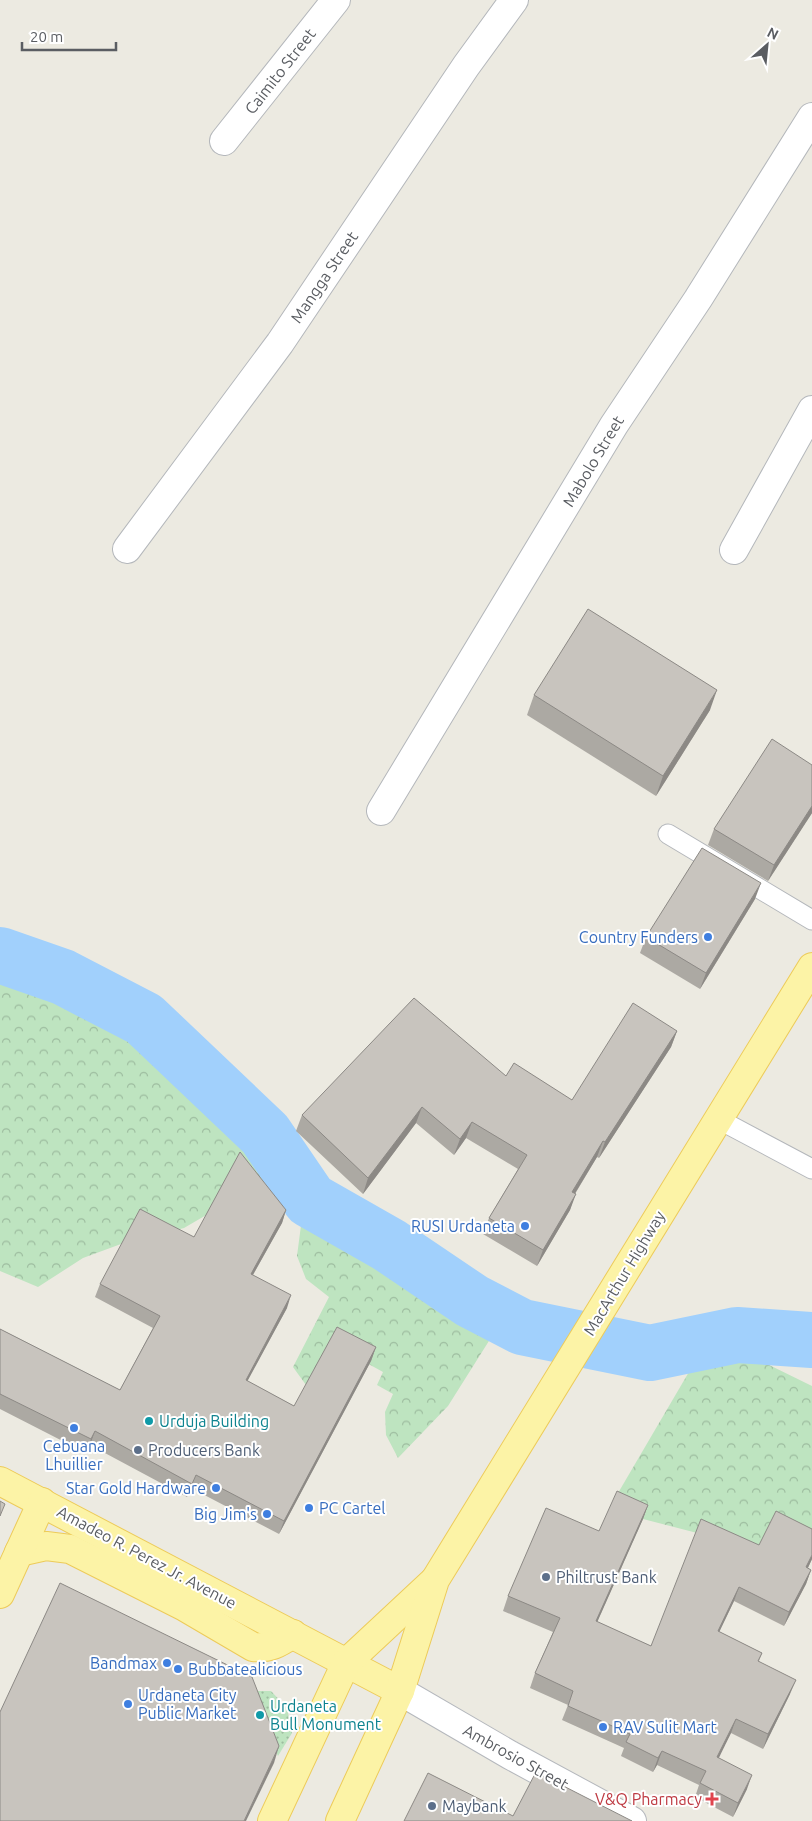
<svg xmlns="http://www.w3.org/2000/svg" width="812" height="1821" viewBox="0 0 812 1821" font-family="Ubuntu,sans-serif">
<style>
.green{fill:url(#green-dots)}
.forest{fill:url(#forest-crowns)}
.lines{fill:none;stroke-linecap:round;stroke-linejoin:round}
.river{stroke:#a1d0fc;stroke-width:56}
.service-casing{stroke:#b4b7bb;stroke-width:21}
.minor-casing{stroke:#b4b7bb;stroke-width:30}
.secondary-casing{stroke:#b5b8bd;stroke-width:30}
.primary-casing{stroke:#edcb59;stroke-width:30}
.service{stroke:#fff;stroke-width:19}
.minor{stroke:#fff;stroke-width:28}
.secondary{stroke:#fff;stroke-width:28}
.primary{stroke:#fcf3a6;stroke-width:28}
.wall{fill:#aca9a3}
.shaded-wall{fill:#8c8985}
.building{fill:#c8c4be;stroke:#8c8985}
.shop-dot{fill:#3f7fe0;stroke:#fff;stroke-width:2}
.culture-dot{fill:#0f9aa8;stroke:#fff;stroke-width:2}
.service-dot{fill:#5c6f8a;stroke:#fff;stroke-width:2}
.health-dot{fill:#e0444e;stroke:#fff;stroke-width:2}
.labels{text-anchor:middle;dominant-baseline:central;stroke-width:4;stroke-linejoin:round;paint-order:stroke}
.street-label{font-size:16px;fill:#5a5d62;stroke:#fff}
.shop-label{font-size:16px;fill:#366cbe;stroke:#fff;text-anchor:end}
.culture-label{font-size:16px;fill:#0d838f;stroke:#fff;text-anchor:start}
.service-label{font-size:16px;fill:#4e5e75;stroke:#fff;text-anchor:start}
.health-label{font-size:16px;fill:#be3a42;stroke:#fff;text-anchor:end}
</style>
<defs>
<pattern id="green-dots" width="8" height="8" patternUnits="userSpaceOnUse" patternTransform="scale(1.25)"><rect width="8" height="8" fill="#bee4c0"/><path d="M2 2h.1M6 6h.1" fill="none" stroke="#9dbc9f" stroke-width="1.8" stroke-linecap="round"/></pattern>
<pattern id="forest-crowns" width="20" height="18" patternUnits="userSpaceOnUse" patternTransform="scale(1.25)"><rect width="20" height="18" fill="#bee4c0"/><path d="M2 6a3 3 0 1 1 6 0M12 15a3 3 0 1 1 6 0" fill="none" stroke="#9dbc9f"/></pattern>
</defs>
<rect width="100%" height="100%" fill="#eceae1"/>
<path class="green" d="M 250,1691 L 271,1691 L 287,1708 L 292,1733 L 278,1756 Z"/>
<g class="forest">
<path d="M 0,962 L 20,973 L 52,979 L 116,1012 L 170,1053 L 193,1084 L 275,1175 L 184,1228 L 121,1244 L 83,1258 L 38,1287 L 0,1271 Z"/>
<path d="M 303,1210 L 499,1325 L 448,1406 L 398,1458 L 386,1435 L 385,1412 L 393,1394 L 377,1385 L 383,1372 L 345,1351 L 306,1385 L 293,1367 L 329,1297 L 306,1279 L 297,1256 Z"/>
<path d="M 710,1336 L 812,1386 L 812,1546 L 759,1549 L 643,1519 L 611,1505 Z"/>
</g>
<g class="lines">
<path class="river" d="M 0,955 L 63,977 L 144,1019 L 265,1134 L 310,1200 L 389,1245 L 472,1301 L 522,1327 L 650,1353 L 737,1335 L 812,1340"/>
<g class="service-casing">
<g id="service">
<path d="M 668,834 L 812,920"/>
<path d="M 718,1119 L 812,1169"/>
</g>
</g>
<g class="minor-casing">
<g id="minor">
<path d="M 224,141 L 336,0"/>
<path d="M 127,549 L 280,343 L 466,66 L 514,0"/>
<path d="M 734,550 L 812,410"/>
<path d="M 381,811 L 614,425 L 698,299 L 812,117"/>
</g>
</g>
<g class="secondary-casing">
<path id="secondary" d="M 400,1691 L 510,1755 L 632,1821"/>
</g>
<g class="primary-casing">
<g id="primary">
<path d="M 0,1481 L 400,1691"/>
<path d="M 19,1552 L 46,1546 L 70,1549 L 183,1606 L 253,1647 C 270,1649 279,1643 293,1634"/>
<path d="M 0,1594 L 42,1502"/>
<path d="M 272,1821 L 346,1663 L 434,1581"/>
<path d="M 340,1821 L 400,1691 L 435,1580 L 812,967"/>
</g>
</g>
<use href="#service" class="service"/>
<use href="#minor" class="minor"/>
<use href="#secondary" class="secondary"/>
<use href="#primary" class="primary"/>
</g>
<g class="wall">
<path d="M 534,695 L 710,710 L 656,796 L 527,715 Z"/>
<path d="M 812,765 L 812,813 L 768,881 L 708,845 L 714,829 Z"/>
<path d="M 755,899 L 700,989 L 640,953 L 646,937 Z"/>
<path d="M 677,1031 L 671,1047 L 599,1158 L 597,1157 L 575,1194 L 570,1210 L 537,1266 L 483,1234 L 489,1218 L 518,1169 L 466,1138 L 454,1155 L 416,1123 L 363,1194 L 296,1131 L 302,1115 L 506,1076 L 572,1100 Z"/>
<path d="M 286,1210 L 282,1223 L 253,1275 L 287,1308 L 247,1381 L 294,1406 L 376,1347 L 371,1361 L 279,1534 L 191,1488 L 187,1497 L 90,1445 L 86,1453 L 0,1409 L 0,1329 L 120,1390 L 153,1328 L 95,1297 L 100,1284 L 194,1237 Z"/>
<path d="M 648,1505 L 643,1519 L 597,1622 L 651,1646 L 759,1545 L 812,1559 L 808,1568 L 811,1570 L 806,1584 L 784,1626 L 734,1601 L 719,1632 L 762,1653 L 759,1661 L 790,1694 L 763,1749 L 731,1733 L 718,1758 L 747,1789 L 733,1817 L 695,1797 L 699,1785 L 657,1765 L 653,1772 L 621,1756 L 624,1748 L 562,1720 L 568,1705 L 530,1688 L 535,1673 L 553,1632 L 503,1611 L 508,1596 L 599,1531 Z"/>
</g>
<g class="shaded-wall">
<path d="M 717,690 L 710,710 L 656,796 L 663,776 Z"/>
<path d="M 812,806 L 812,813 L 768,881 L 774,865 Z"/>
<path d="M 761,883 L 755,899 L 700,989 L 706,973 Z"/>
<path d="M 677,1031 L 671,1047 L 599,1158 L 605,1142 Z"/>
<path d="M 422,1107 L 416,1123 L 363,1194 L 368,1178 Z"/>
<path d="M 472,1122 L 466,1138 L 454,1155 L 460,1139 Z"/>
<path d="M 603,1141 L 597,1157 L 566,1208 L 572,1192 Z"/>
<path d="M 576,1194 L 570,1210 L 537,1266 L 543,1250 Z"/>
<path d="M 286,1210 L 282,1223 L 246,1287 L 251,1274 Z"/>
<path d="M 291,1295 L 287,1308 L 241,1393 L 246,1380 Z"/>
<path d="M 376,1347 L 371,1361 L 279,1534 L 284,1521 Z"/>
<path d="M 95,1431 L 90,1445 L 86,1453 L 91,1439 Z"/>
<path d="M 648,1505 L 643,1519 L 591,1636 L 596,1621 Z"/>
<path d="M 812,1555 L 812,1559 L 801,1582 L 806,1567 Z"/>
<path d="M 811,1570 L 806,1584 L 784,1626 L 789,1612 Z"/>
<path d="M 739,1587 L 734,1601 L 713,1645 L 718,1631 Z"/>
<path d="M 796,1680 L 790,1694 L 763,1749 L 768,1734 Z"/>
<path d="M 736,1719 L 731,1733 L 712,1772 L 717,1757 Z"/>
<path d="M 279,1746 L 274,1763 L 246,1821 L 244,1821 Z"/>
<path d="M 662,1751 L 657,1765 L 653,1772 L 658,1758 Z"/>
<path d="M 752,1775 L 747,1789 L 733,1817 L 738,1803 Z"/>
</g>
<g class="building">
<path d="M 588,609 L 717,690 L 663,776 L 534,695 Z"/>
<path d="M 772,739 L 812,765 L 812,806 L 774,865 L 714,829 Z"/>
<path d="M 702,848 L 761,883 L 706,973 L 646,937 Z"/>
<path d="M 414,998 L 506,1076 L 514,1063 L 572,1100 L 633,1003 L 677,1031 L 605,1142 L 603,1141 L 572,1192 L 576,1194 L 543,1250 L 489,1218 L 527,1155 L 472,1122 L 460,1139 L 422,1107 L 368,1178 L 302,1115 Z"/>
<path d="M 240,1152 L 286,1210 L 251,1274 L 291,1295 L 246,1380 L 294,1406 L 337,1327 L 376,1347 L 284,1521 L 196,1475 L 192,1484 L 95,1431 L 91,1439 L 0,1394 L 0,1329 L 120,1390 L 160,1316 L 100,1284 L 140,1209 L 194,1237 Z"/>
<path d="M 617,1491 L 648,1505 L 596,1621 L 651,1646 L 701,1519 L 759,1545 L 776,1511 L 812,1529 L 812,1555 L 806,1567 L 811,1570 L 789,1612 L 739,1587 L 718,1631 L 762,1653 L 758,1661 L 796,1680 L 768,1734 L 736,1719 L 717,1757 L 752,1775 L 738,1803 L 700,1783 L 706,1771 L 662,1751 L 658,1758 L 626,1742 L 630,1734 L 568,1706 L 573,1691 L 535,1673 L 560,1618 L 508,1596 L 546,1508 L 599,1531 Z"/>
<path d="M 0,1501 L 5,1504 L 0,1516 Z"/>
<path d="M 60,1583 L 252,1677 L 279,1746 L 244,1821 L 0,1821 L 0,1712 Z"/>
<path d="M 536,1772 L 632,1821 L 404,1821 L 428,1773 L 513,1816 Z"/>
</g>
<g class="shop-dot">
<circle cx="708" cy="937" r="5"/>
<circle cx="525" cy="1226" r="5"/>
<circle cx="74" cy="1428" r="5"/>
<circle cx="216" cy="1488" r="5"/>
<circle cx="309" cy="1508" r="5"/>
<circle cx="267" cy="1514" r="5"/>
<circle cx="167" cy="1663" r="5"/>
<circle cx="178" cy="1669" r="5"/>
<circle cx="128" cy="1704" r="5"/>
<circle cx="603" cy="1727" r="5"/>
</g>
<g class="culture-dot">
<circle cx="149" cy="1421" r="5"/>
<circle cx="260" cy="1715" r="5"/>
</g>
<g class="service-dot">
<circle cx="138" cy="1450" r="5"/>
<circle cx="546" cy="1577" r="5"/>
<circle cx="432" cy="1806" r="5"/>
</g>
<path class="health-dot" d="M709.5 1791.5h5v5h5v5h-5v5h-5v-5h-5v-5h5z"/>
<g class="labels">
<g class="street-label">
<text transform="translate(280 71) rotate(-52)">Caimito Street</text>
<text transform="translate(324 277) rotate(-56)">Mangga Street</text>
<text transform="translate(593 461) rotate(-59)">Mabolo Street</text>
<text transform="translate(624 1273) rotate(-59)">MacArthur Highway</text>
<text transform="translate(147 1557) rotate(28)">Amadeo R. Perez Jr. Avenue</text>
<text transform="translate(516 1757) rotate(29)">Ambrosio Street</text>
</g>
<g class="shop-label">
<text x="698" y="937">Country Funders</text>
<text x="515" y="1226">RUSI Urdaneta</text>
<text x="74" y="1446" text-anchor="middle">Cebuana<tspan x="74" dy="18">Lhuillier</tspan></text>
<text x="206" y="1488">Star Gold Hardware</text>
<text x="319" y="1508" text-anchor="start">PC Cartel</text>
<text x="257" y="1514">Big Jim's</text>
<text x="157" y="1663">Bandmax</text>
<text x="188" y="1669" text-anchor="start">Bubbatealicious</text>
<text x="138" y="1695" text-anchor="start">Urdaneta City<tspan x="138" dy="18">Public Market</tspan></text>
<text x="613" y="1727" text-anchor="start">RAV Sulit Mart</text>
</g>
<g class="culture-label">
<text x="159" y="1421">Urduja Building</text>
<text x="270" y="1706">Urdaneta<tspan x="270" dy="18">Bull Monument</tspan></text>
</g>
<g class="service-label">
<text x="148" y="1450">Producers Bank</text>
<text x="556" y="1577">Philtrust Bank</text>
<text x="442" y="1806">Maybank</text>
</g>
<g class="health-label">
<text x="702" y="1799">V&amp;Q Pharmacy</text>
</g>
</g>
<g transform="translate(767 45) rotate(27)" stroke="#ffffff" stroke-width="4" paint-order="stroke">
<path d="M0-4L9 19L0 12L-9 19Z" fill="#5a5d62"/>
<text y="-8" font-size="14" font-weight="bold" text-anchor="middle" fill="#5a5d62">N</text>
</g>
<path d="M22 42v8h94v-8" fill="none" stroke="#5a5d62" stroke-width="2.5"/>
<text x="30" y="42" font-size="15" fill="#5a5d62" stroke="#ffffff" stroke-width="4" paint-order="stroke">20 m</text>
</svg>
